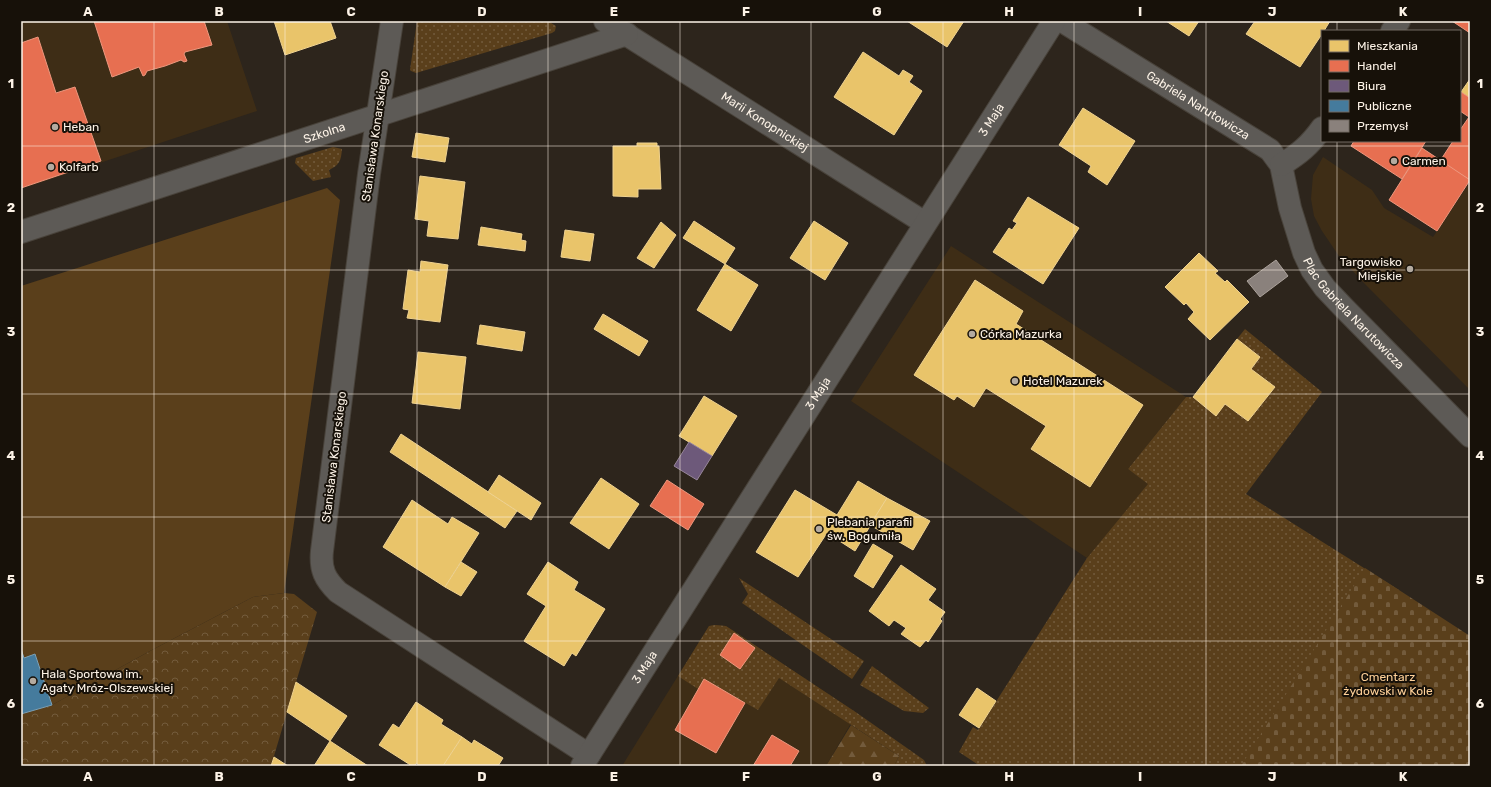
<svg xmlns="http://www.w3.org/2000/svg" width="1491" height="787" viewBox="0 0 1491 787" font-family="Rubik,sans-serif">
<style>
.built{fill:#3e2d16}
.grass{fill:url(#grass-dots)}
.forest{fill:url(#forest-firs)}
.cemetery{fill:url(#cemetery-stones)}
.park{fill:url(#park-crowns)}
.garden{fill:#5a3f1b}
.homes{fill:#e9c46a;stroke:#efd290}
.shops{fill:#e76f51;stroke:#ee977e}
.offices{fill:#6d597a;stroke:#98879b}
.public{fill:#457b9d;stroke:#7c9fb3}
.industry{fill:#8a817c;stroke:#aca39c}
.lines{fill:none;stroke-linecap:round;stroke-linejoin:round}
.minor-casing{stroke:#48423a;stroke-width:24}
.tertiary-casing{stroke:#48423a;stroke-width:24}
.minor{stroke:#5d5a56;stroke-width:22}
.tertiary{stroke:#5d5a56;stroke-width:22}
.grid{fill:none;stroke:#fdf3e7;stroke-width:1;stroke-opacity:0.55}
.poi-dot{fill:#b4aba0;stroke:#171109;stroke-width:1.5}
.labels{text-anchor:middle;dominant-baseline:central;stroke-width:4;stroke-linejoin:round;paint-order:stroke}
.street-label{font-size:12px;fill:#fdf3e7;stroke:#171109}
.poi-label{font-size:12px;fill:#fdf3e7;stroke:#171109;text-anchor:start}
.park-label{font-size:12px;fill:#ffd199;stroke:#171109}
.neatline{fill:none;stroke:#fdf3e7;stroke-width:1.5}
.grid-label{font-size:13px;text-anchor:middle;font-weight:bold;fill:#fdf3e7}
</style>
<defs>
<pattern id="grass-dots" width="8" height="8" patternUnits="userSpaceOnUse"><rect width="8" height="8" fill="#5a3f1b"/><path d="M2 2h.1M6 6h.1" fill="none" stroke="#735b3c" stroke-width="1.8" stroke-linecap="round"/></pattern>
<pattern id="forest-firs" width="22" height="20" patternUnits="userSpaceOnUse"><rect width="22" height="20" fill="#5a3f1b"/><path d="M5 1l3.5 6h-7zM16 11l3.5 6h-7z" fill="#735b3c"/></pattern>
<pattern id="cemetery-stones" width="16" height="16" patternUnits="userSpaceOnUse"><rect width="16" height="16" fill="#5a3f1b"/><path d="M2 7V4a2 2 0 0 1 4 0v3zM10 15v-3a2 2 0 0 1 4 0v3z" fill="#735b3c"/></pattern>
<pattern id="park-crowns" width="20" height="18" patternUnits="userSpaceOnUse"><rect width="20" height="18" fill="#5a3f1b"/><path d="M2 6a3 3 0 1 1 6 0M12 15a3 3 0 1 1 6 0" fill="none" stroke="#735b3c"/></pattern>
</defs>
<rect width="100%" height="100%" fill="#2d251c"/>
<g class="built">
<path d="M 21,21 L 227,21 L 257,111 L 21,189 Z"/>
<path d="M 1323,157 L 1372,190 L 1384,208 L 1433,237 L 1470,182 L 1470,390 L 1363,282 L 1339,256 L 1322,231 L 1314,216 L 1311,199 L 1313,175 Z"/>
<path d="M 951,246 L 1186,397 L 1128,469 L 1149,484 L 1087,558 L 851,401 Z"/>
<path d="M 715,625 L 726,626 L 857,713 L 826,766 L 622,766 L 709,626 Z"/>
</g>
<g class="grass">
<path d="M 417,21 L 548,21 L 556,26 L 555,31 L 552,33 L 416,73 L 411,71 L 410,70 Z"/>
<path d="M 333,147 L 342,149 C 341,160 340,165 329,170 L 331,177 L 313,181 L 295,163 L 296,158 Z"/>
<path d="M 1245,329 L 1322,392 L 1246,494 L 1399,590 L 1401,766 L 980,766 L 959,752 L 973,727 L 978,730 L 1087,558 L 1148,484 L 1128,469 L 1186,397 L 1193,397 L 1216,415 L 1225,404 L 1248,421 L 1275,387 L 1251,369 L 1260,357 L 1237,339 Z"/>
<path d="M 739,578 L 864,661 L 852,679 L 742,603 L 748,594 Z"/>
<path d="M 715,625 L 726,626 L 857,713 L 924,760 L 927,766 L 894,766 L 899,756 L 779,678 L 758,710 L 704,679 L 698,689 L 678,676 L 709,626 Z"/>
<path d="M 872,666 L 929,708 L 923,713 L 904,711 L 860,685 Z"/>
</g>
<path class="forest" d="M 851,725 L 899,756 L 894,766 L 826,766 Z"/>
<path class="cemetery" d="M 1365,568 L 1470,636 L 1470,766 L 1241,766 Z"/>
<path class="park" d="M 284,593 L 294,594 L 317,612 L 271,766 L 21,766 L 21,714 L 52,705 L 150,651 L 253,597 Z"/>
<path class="garden" d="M 327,188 L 340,200 L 284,593 L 253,597 L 150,651 L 52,705 L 21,714 L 21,286 Z"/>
<g class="homes">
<path d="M 274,21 L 330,21 L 336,38 L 285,55 Z"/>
<path d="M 907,21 L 964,21 L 947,47 Z"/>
<path d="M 1166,21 L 1199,21 L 1189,36 Z"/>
<path d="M 1255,21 L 1330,21 L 1324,31 L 1322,31 L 1322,34 L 1300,67 L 1246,34 Z"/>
<path d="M 863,52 L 899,76 L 903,70 L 913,76 L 909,82 L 922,91 L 894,135 L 834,97 Z"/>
<path d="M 1470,79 L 1470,98 L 1461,92 Z"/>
<path d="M 1083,108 L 1135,141 L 1107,185 L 1088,172 L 1091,166 L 1059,145 Z"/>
<path d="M 416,133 L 449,138 L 445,162 L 412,157 Z"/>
<path d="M 637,143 L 657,143 L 657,146 L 659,146 L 661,189 L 638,189 L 638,197 L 613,196 L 613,146 L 637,146 Z"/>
<path d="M 420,176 L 465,182 L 458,239 L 427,236 L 429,221 L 415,219 Z"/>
<path d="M 1028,197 L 1079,228 L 1043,284 L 993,252 L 1009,228 L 1012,230 L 1017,223 L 1013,221 Z"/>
<path d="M 694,221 L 735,248 L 725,264 L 683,238 Z"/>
<path d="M 814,221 L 848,243 L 825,280 L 790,258 Z"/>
<path d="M 661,222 L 676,235 L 654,268 L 637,258 Z"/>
<path d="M 481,227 L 522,234 L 521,240 L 526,241 L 525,251 L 478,245 Z"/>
<path d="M 565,230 L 594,234 L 590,261 L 561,257 Z"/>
<path d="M 1199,253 L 1218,271 L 1215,273 L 1225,282 L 1227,280 L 1249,302 L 1210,340 L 1188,319 L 1194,312 L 1186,303 L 1184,305 L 1165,287 Z"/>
<path d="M 421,261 L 448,265 L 440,322 L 407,318 L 409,310 L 403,309 L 408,270 L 420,272 Z"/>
<path d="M 725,264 L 758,285 L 731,331 L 697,310 Z"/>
<path d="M 975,280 L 1023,311 L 1016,324 L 1143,405 L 1090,487 L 1031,449 L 1046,426 L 986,388 L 974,407 L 957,396 L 954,400 L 914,375 Z"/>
<path d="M 603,314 L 648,341 L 639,356 L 594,329 Z"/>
<path d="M 480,325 L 525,332 L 522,351 L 477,344 Z"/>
<path d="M 1237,339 L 1260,357 L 1251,369 L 1275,387 L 1248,421 L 1225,404 L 1216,416 L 1193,397 Z"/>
<path d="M 418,352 L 466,357 L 460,409 L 412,403 Z"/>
<path d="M 704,396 L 737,416 L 712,456 L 679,436 Z"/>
<path d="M 401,434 L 517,511 L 505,528 L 390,452 Z"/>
<path d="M 499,475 L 541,503 L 531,520 L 488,492 Z"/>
<path d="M 601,478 L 639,504 L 609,549 L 570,523 Z"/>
<path d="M 858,481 L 887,498 L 855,551 L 827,533 L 798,577 L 756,552 L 795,490 L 837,515 Z"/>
<path d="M 887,498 L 930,521 L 913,550 L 870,525 Z"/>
<path d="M 412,500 L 448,524 L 452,517 L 479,533 L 445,587 L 383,547 Z"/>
<path d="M 873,544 L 893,556 L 873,588 L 854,576 Z"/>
<path d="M 461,562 L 477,572 L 461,596 L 445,587 Z"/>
<path d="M 548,562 L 578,582 L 574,590 L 605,609 L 576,656 L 572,653 L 564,666 L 524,641 L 546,606 L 527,594 Z"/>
<path d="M 901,565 L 936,589 L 928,600 L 945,612 L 940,619 L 942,621 L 928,642 L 926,640 L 920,647 L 901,634 L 906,628 L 894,620 L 889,626 L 869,611 Z"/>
<path d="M 296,682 L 347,716 L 330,741 L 287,712 Z"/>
<path d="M 977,688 L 996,701 L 979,728 L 959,715 Z"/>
<path d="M 416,702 L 443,720 L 441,724 L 462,737 L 443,766 L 420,766 L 416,763 L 415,766 L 412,766 L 379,745 L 393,724 L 399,728 Z"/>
<path d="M 462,737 L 472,744 L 474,740 L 503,758 L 498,766 L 443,766 Z"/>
<path d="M 330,741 L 368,766 L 314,766 Z"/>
<path d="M 274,757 L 288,766 L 271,766 Z"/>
</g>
<g class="shops">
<path d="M 94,21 L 204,21 L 212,45 L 185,52 L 184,54 L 187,61 L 184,62 L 181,60 L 165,66 L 147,71 L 145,75 L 143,76 L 139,67 L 112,77 Z"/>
<path d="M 1452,21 L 1470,21 L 1470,33 Z"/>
<path d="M 38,37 L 56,93 L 75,87 L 101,161 L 21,188 L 21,43 Z"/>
<path d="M 1461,92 L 1470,98 L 1470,180 L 1440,161 L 1453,141 L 1460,141 L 1460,130 L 1469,117 L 1460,111 Z"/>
<path d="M 1354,141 L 1426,141 L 1402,179 L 1351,146 Z"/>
<path d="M 1422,148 L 1470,180 L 1437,231 L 1389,200 Z"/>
<path d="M 667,480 L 704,504 L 688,530 L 650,506 Z"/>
<path d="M 734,633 L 755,648 L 740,669 L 720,655 Z"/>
<path d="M 704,679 L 745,703 L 716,753 L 675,730 Z"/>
<path d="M 772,735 L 799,751 L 790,766 L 753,766 Z"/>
</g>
<path class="offices" d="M 689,442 L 712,456 L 697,480 L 674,466 Z"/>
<path class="public" d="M 21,649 L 24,658 L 35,654 L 52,705 L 21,714 Z"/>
<path class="industry" d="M 1276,260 L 1288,276 L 1260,297 L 1247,281 Z"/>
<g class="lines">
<g class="minor-casing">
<g id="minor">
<path d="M 392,21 L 369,174 L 322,551 C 320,570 325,579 338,592 L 589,755"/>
<path id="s1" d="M 605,21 L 925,223"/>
<path id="s2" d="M 1062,21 L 1270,150 L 1281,165 L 1290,208 L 1304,253 L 1312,270 L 1325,288 L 1343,307 L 1470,436"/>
<path d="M 1392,31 L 1399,21"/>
<path d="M 1281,165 C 1299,154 1310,145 1322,128"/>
<path id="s3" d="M 21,232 L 627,34"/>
</g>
</g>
<g class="tertiary-casing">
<g id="tertiary">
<path id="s4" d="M 582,766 L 1054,21"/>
</g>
</g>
<use href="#minor" class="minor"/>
<use href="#tertiary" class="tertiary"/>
</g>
<path class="grid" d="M 154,21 L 154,766M 285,21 L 285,766M 417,21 L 417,766M 548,21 L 548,766M 680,21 L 680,766M 811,21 L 811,766M 943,21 L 943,766M 1074,21 L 1074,766M 1206,21 L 1206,766M 1337,21 L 1337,31M 1337,141 L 1337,766M 21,146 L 1470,146M 21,270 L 1470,270M 21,394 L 1470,394M 21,517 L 1470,517M 21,641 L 1470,641"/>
<g class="poi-dot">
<circle cx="55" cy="127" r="4"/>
<circle cx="1394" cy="161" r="4"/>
<circle cx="51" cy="167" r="4"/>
<circle cx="1410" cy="269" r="4"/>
<circle cx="972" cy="334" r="4"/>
<circle cx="1015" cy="381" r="4"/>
<circle cx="819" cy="529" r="4"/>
<circle cx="33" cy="681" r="4"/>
</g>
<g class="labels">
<g class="street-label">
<text stroke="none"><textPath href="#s2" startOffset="160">Gabriela Narutowicza</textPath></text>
<text stroke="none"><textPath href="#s4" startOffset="765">3 Maja</textPath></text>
<text stroke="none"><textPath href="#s1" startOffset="189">Marii Konopnickiej</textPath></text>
<text stroke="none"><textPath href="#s3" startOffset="319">Szkolna</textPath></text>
<text transform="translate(375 136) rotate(-82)">Stanisława Konarskiego</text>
<text stroke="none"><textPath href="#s2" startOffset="433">Plac Gabriela Narutowicza</textPath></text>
<text stroke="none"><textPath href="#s4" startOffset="441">3 Maja</textPath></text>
<text transform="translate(334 457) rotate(-83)">Stanisława Konarskiego</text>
<text stroke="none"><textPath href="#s4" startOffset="117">3 Maja</textPath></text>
</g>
<g class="poi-label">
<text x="63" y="127">Heban</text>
<text x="1402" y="161">Carmen</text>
<text x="59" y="167">Kolfarb</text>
<text x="1402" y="262" text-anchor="end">Targowisko<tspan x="1402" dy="14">Miejskie</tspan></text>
<text x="980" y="334">Córka Mazurka</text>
<text x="1023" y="381">Hotel Mazurek</text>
<text x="827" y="522">Plebania parafii<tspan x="827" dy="14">św. Bogumiła</tspan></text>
<text x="41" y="674">Hala Sportowa im.<tspan x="41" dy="14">Agaty Mróz-Olszewskiej</tspan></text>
</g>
<g class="park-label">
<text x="1388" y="677">Cmentarz<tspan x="1388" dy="14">żydowski w Kole</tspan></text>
</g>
</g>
<rect width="1491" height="787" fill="none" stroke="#171109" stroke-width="44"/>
<rect x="1321" y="30" width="140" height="112" fill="#171109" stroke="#736b62"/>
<rect x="1329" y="40" width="20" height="12" fill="#e9c46a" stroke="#736b62"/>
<text x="1357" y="50" font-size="12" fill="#fdf3e7">Mieszkania</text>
<rect x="1329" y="60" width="20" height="12" fill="#e76f51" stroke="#736b62"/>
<text x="1357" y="70" font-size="12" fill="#fdf3e7">Handel</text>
<rect x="1329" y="80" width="20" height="12" fill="#6d597a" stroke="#736b62"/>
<text x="1357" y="90" font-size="12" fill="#fdf3e7">Biura</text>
<rect x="1329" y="100" width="20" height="12" fill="#457b9d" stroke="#736b62"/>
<text x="1357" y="110" font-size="12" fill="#fdf3e7">Publiczne</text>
<rect x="1329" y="120" width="20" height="12" fill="#8a817c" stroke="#736b62"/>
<text x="1357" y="130" font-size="12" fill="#fdf3e7">Przemysł</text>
<rect x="22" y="22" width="1447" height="743" class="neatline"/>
<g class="grid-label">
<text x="88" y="16">A</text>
<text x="219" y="16">B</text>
<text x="351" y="16">C</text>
<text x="482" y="16">D</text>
<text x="614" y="16">E</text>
<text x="746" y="16">F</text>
<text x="877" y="16">G</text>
<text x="1009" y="16">H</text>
<text x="1140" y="16">I</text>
<text x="1272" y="16">J</text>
<text x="1403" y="16">K</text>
<text x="11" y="88">1</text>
<text x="1480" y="88">1</text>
<text x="11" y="212">2</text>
<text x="1480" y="212">2</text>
<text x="11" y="336">3</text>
<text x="1480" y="336">3</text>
<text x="11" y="460">4</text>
<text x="1480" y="460">4</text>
<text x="11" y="584">5</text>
<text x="1480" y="584">5</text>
<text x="11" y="708">6</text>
<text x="1480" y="708">6</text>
<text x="88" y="781">A</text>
<text x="219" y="781">B</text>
<text x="351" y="781">C</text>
<text x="482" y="781">D</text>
<text x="614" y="781">E</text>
<text x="746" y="781">F</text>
<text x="877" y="781">G</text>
<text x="1009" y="781">H</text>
<text x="1140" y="781">I</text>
<text x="1272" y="781">J</text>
<text x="1403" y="781">K</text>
</g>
</svg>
